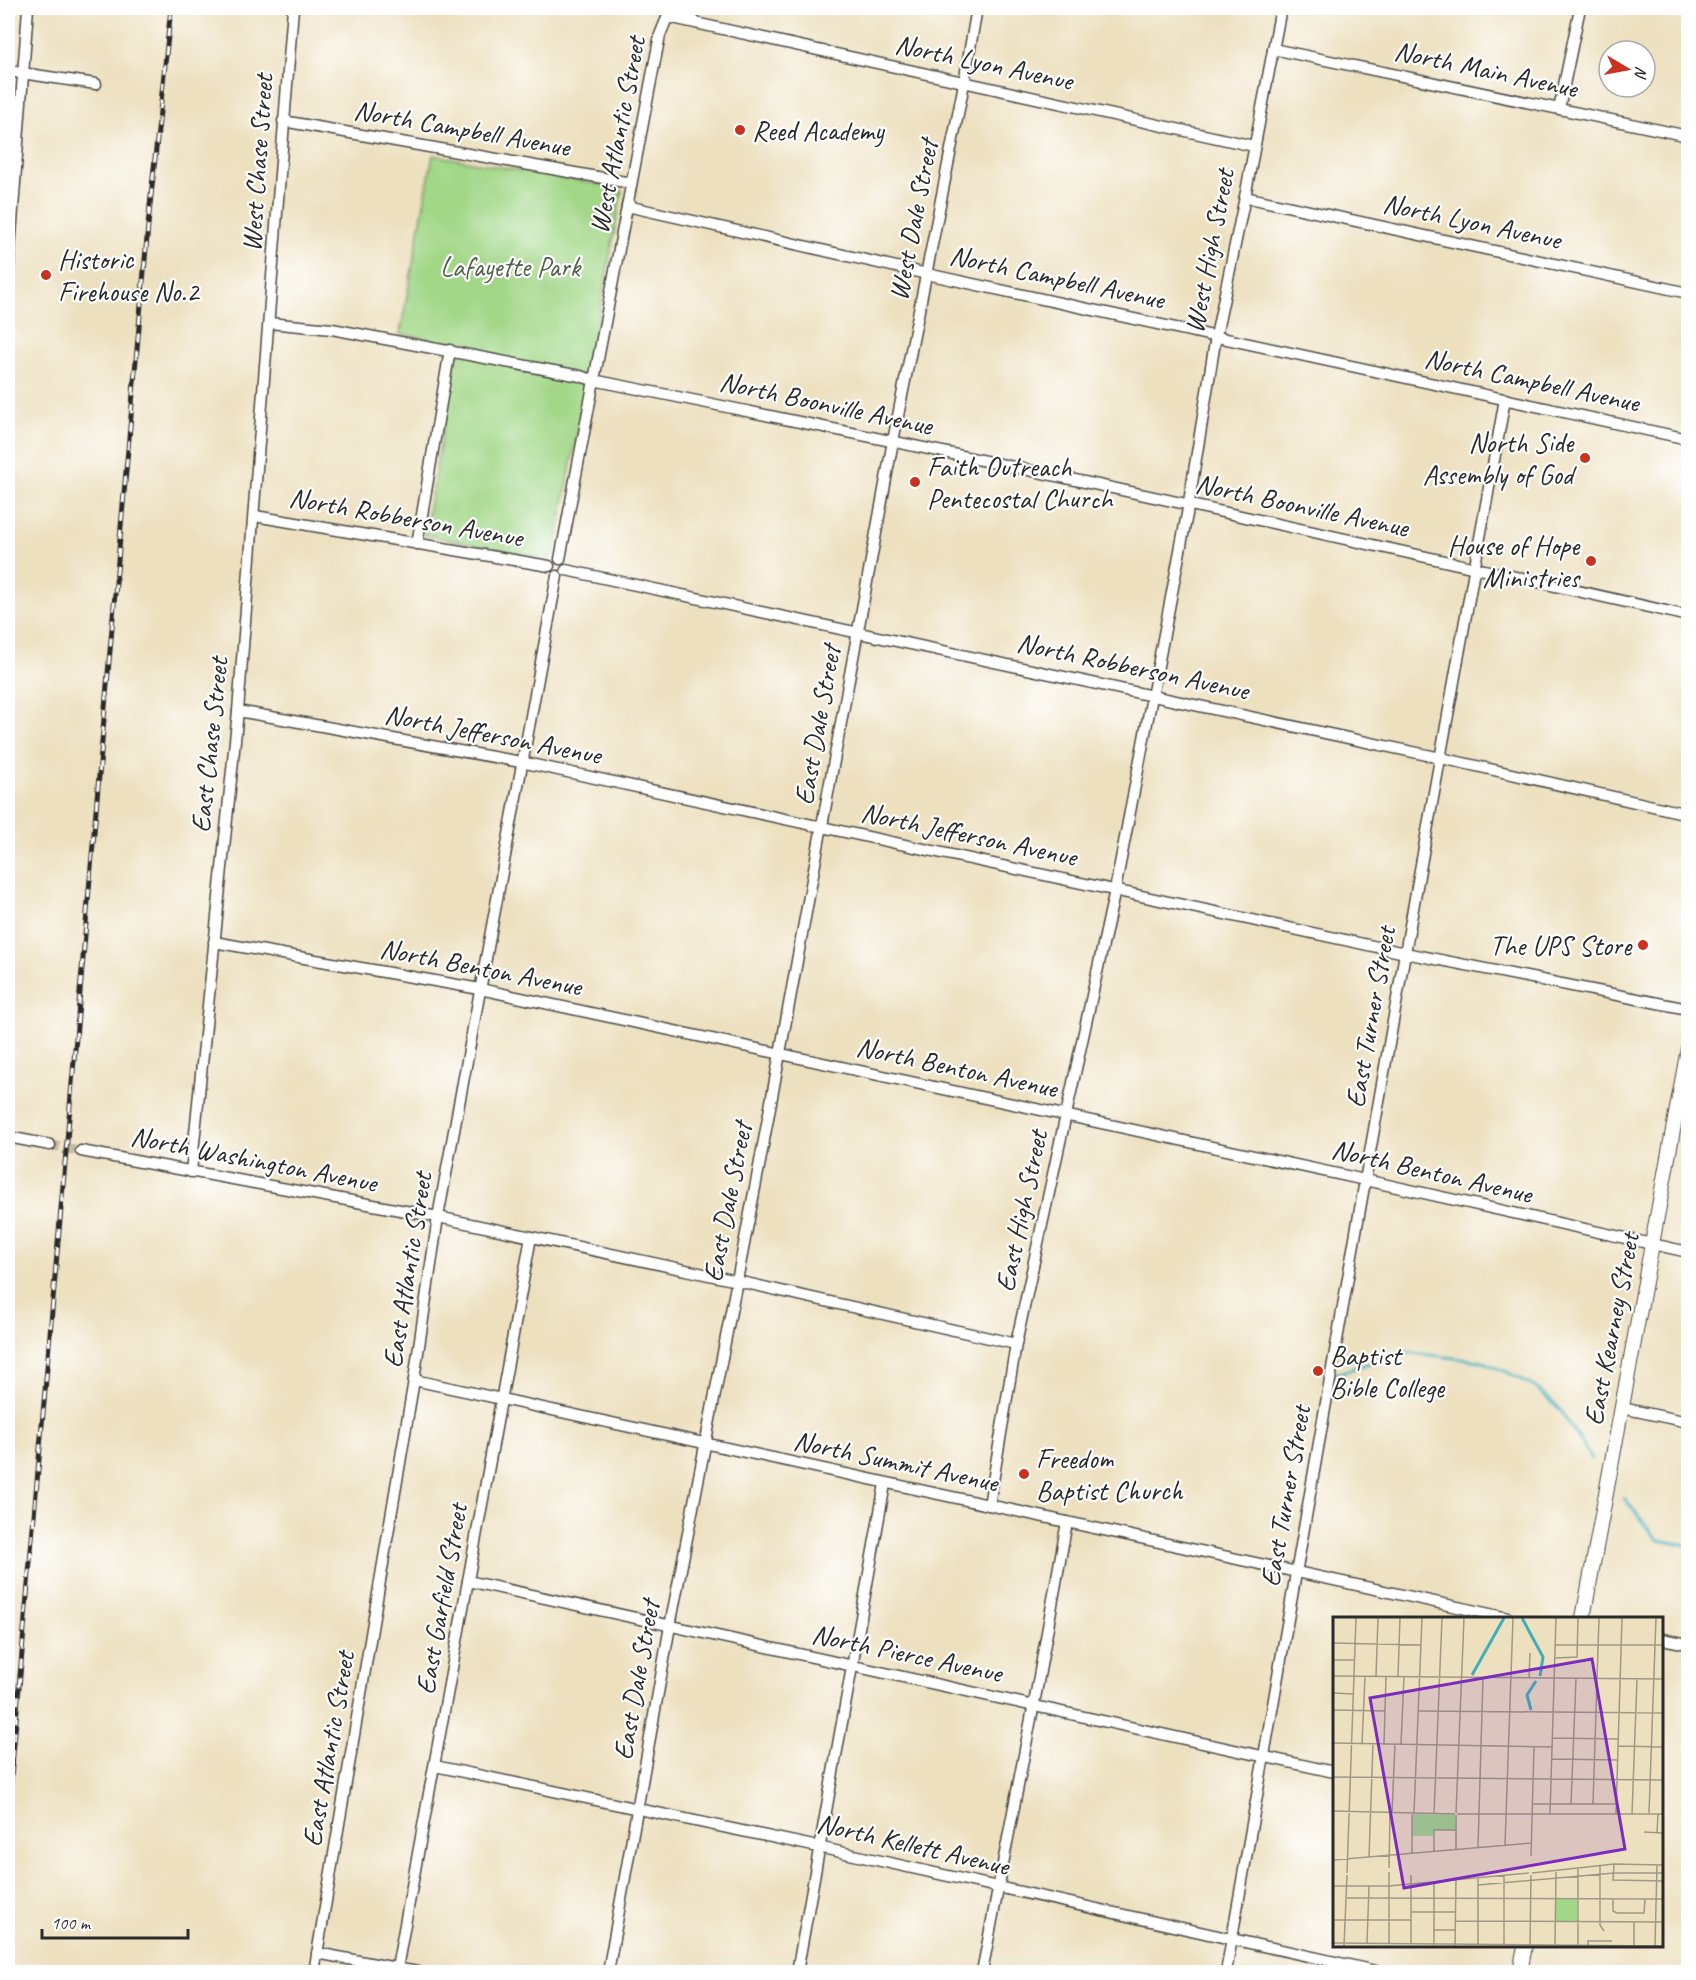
<svg xmlns="http://www.w3.org/2000/svg" width="1696" height="1980" viewBox="0 0 1696 1980" font-family="Caveat,sans-serif">
<style>
.green{fill:#a2d788;stroke:#66815a;stroke-width:1.5}
.lines{fill:none;stroke-linecap:round;stroke-linejoin:round}
.stream{stroke:#3fafbb;stroke-width:3}
.minor-tunnel{stroke:#c6bca1;stroke-width:10;stroke-dasharray:10 5;stroke-linecap:butt}
.minor-casing{stroke:#484641;stroke-width:13}
.major-casing{stroke:#484641;stroke-width:16}
.minor{stroke:#fff;stroke-width:10}
.major{stroke:#fff;stroke-width:14}
.rail-casing{stroke:#2b2b2b;stroke-width:5}
.rail{stroke:#fff;stroke-width:3;stroke-dasharray:9;stroke-linecap:butt}
.poi-dot{fill:#c8321e;stroke:#fff;stroke-width:2}
.labels{text-anchor:middle;dominant-baseline:central;stroke-width:4.5;stroke-linejoin:round;paint-order:stroke}
.street-label{font-size:28px;fill:#2b2b2b;stroke:#fff}
.poi-label{font-size:28px;fill:#2b2b2b;stroke:#fff;text-anchor:start}
.park-label{font-size:28px;fill:#4f5f47;stroke:#fff}
.inset-river{fill:none;stroke:#3fafbb;stroke-width:3}
.inset-road{fill:none;stroke:#9f9884;stroke-width:1.5}
.view{fill:#7b2cbf;fill-opacity:0.15;stroke:#7b2cbf;stroke-width:3}
.inset-edge{fill:none;stroke:#2b2b2b;stroke-width:3}
</style>
<rect width="100%" height="100%" fill="#fff"/>
<filter id="ink" filterUnits="userSpaceOnUse"><feTurbulence type="fractalNoise" baseFrequency=".0167" numOctaves="2"/><feDisplacementMap in="SourceGraphic" scale="12" xChannelSelector="R" yChannelSelector="G"/><feConvolveMatrix kernelMatrix="1 2 1 2 8 2 1 2 1" color-interpolation-filters="sRGB"/></filter>
<filter id="wash" filterUnits="userSpaceOnUse"><feTurbulence type="fractalNoise" baseFrequency=".008" numOctaves="4" result="noise"/><feDisplacementMap in="SourceGraphic" scale="24" xChannelSelector="R" yChannelSelector="G"/><feGaussianBlur stdDeviation="1.35" result="paint"/><feColorMatrix in="noise" values="0 0 0 0 0 0 0 0 0 0 0 0 0 0 0 0 0 1.4 0 .05"/><feComposite in="paint" operator="in"/></filter>
<g filter="url(#wash)">
<rect width="100%" height="100%" fill="#ede0bf"/>
<path class="green" d="M 433,155 L 619,188 L 622,191 L 555,551 L 549,559 L 424,535 L 457,351 L 456,345 L 452,343 L 400,334 Z"/>
<g class="lines">
<g class="stream">
<path d="M 1683,892 L 1688,894"/>
<path d="M 1336,1374 L 1404,1352 L 1480,1361 L 1505,1371 L 1536,1388 L 1559,1408 L 1592,1459"/>
<path d="M 1624,1498 L 1658,1540 L 1688,1545"/>
</g>
</g>
</g>
<g filter="url(#ink)">
<g class="lines">
<path class="minor-tunnel" d="M 50,1145 L 81,1151"/>
<g class="minor-casing">
<g id="minor">
<path d="M 683,8 L 696,23"/>
<path d="M 668,17 L 1254,146"/>
<path d="M 1273,49 L 1688,136"/>
<path d="M 8,71 L 96,84"/>
<path d="M 1559,109 L 1580,8"/>
<path d="M 283,121 L 631,183"/>
<path d="M 1245,197 L 1688,293"/>
<path d="M 627,206 L 936,276 L 1688,439"/>
<path d="M 8,276 L 28,8"/>
<path d="M 269,323 L 332,329 L 580,376 L 593,380 C 959,453 1324,533 1688,616"/>
<path d="M 255,516 L 549,566"/>
<path d="M 417,544 L 450,350"/>
<path d="M 560,559 L 650,86 L 660,35 L 671,8"/>
<path d="M 566,570 L 1441,758 L 1688,814"/>
<path d="M 238,711 L 521,762 L 1405,953 L 1688,1009"/>
<path d="M 214,942 L 480,989 L 1365,1180 L 1688,1252"/>
<path d="M 8,1137 L 50,1145"/>
<path d="M 81,1151 L 438,1217 L 737,1281 L 1016,1344"/>
<path d="M 191,1172 L 238,711 L 293,8"/>
<path d="M 414,1380 L 1508,1618"/>
<path d="M 1622,1408 L 1688,1422"/>
<path d="M 989,1505 L 1016,1344 L 1115,890 L 1187,514 L 1216,336 L 1245,197 L 1281,8"/>
<path d="M 468,1581 L 1334,1772"/>
<path d="M 1662,1639 L 1688,1644"/>
<path d="M 435,1766 L 818,1847 L 1380,1972"/>
<path d="M 317,1953 L 417,1972"/>
<path d="M 397,1968 L 531,1237"/>
<path d="M 314,1972 L 414,1380 L 438,1217 L 557,576"/>
<path d="M 608,1972 L 670,1626 L 759,1167 L 893,441 L 962,94 L 977,8"/>
<path d="M 797,1972 L 885,1484"/>
<path d="M 982,1972 L 1036,1693 L 1067,1522"/>
<path d="M 1226,1972 L 1405,953 L 1505,399"/>
</g>
</g>
<g class="major-casing">
<g id="major">
<path d="M 1583,1618 L 1688,1049"/>
<path d="M 1520,1972 L 1525,1946"/>
</g>
</g>
<use href="#minor" class="minor"/>
<use href="#major" class="major"/>
<g class="rail-casing">
<path id="rail" d="M 8,1812 L 114,605 L 149,215 L 171,8"/>
</g>
<use href="#rail" class="rail"/>
</g>
</g>
<g class="poi-dot">
<circle cx="740" cy="130" r="6"/>
<circle cx="46" cy="275" r="6"/>
<circle cx="1585" cy="458" r="6"/>
<circle cx="915" cy="482" r="6"/>
<circle cx="1591" cy="561" r="6"/>
<circle cx="1643" cy="945" r="6"/>
<circle cx="1318" cy="1371" r="6"/>
<circle cx="1024" cy="1474" r="6"/>
</g>
<g class="labels">
<g class="street-label">
<text transform="translate(984 62) rotate(12)">North Lyon Avenue</text>
<text transform="translate(1486 69) rotate(12)">North Main Avenue</text>
<text transform="translate(462 128) rotate(10)">North Campbell Avenue</text>
<text transform="translate(617 135) rotate(-79)">West Atlantic Street</text>
<text transform="translate(257 163) rotate(-86)">West Chase Street</text>
<text transform="translate(913 220) rotate(-79)">West Dale Street</text>
<text transform="translate(1472 221) rotate(12)">North Lyon Avenue</text>
<text transform="translate(1209 251) rotate(-79)">West High Street</text>
<text transform="translate(1057 277) rotate(12)">North Campbell Avenue</text>
<text transform="translate(1532 380) rotate(12)">North Campbell Avenue</text>
<text transform="translate(826 403) rotate(12)">North Boonville Avenue</text>
<text transform="translate(1302 505) rotate(12)">North Boonville Avenue</text>
<text transform="translate(406 517) rotate(10)">North Robberson Avenue</text>
<text transform="translate(1133 666) rotate(12)">North Robberson Avenue</text>
<text transform="translate(817 725) rotate(-80)">East Dale Street</text>
<text transform="translate(493 734) rotate(11)">North Jefferson Avenue</text>
<text transform="translate(209 745) rotate(-84)">East Chase Street</text>
<text transform="translate(969 834) rotate(12)">North Jefferson Avenue</text>
<text transform="translate(481 967) rotate(11)">North Benton Avenue</text>
<text transform="translate(1370 1017) rotate(-80)">East Turner Street</text>
<text transform="translate(957 1067) rotate(12)">North Benton Avenue</text>
<text transform="translate(254 1159) rotate(11)">North Washington Avenue</text>
<text transform="translate(1432 1171) rotate(13)">North Benton Avenue</text>
<text transform="translate(727 1202) rotate(-79)">East Dale Street</text>
<text transform="translate(1021 1211) rotate(-78)">East High Street</text>
<text transform="translate(407 1270) rotate(-81)">East Atlantic Street</text>
<text transform="translate(1611 1329) rotate(-79)">East Kearney Street</text>
<text transform="translate(896 1461) rotate(12)">North Summit Avenue</text>
<text transform="translate(1285 1496) rotate(-80)">East Turner Street</text>
<text transform="translate(441 1599) rotate(-80)">East Garfield Street</text>
<text transform="translate(907 1653) rotate(12)">North Pierce Avenue</text>
<text transform="translate(636 1680) rotate(-80)">East Dale Street</text>
<text transform="translate(328 1749) rotate(-80)">East Atlantic Street</text>
<text transform="translate(913 1844) rotate(13)">North Kellett Avenue</text>
</g>
<g class="poi-label">
<text x="752" y="130">Reed Academy</text>
<text x="58" y="259">Historic<tspan x="58" dy="32">Firehouse No.2</tspan></text>
<text x="1573" y="442" text-anchor="end">North Side<tspan x="1573" dy="32">Assembly of God</tspan></text>
<text x="927" y="466">Faith Outreach<tspan x="927" dy="32">Pentecostal Church</tspan></text>
<text x="1579" y="545" text-anchor="end">House of Hope<tspan x="1579" dy="32">Ministries</tspan></text>
<text x="1631" y="945" text-anchor="end">The UPS Store</text>
<text x="1330" y="1355">Baptist<tspan x="1330" dy="32">Bible College</tspan></text>
<text x="1036" y="1458">Freedom<tspan x="1036" dy="32">Baptist Church</tspan></text>
</g>
<g class="park-label">
<text x="510" y="266">Lafayette Park</text>
</g>
</g>
<g transform="translate(1333 1617)">
<rect width="330" height="330" fill="#ede0bf"/>
<path d="M 80,197 L 122,198 L 122,213 L 101,213 L 100,219 L 79,219 ZM 223,282 L 244,282 L 244,304 L 223,304 Z" fill="#a2d788"/>
<path class="inset-river" d="M 189,1 L 210,40 L 207,59M 139,58 L 171,1M 198,93 L 194,78 L 203,64"/>
<path class="inset-road" d="M 0,26 L 88,28M 222,28 L 330,28M 222,41 L 244,40 L 245,1M 0,43 L 22,43M 0,59 L 330,62M 65,59 L 67,1M 43,60 L 45,1M 196,61 L 197,36M 0,76 L 20,77M 0,93 L 52,94M 86,94 L 330,96M 220,121 L 285,122M 0,126 L 220,130M 29,127 L 32,60M 51,127 L 53,60M 68,127 L 71,60M 285,129 L 330,130M 219,142 L 284,143M 0,160 L 330,163M 199,187 L 283,187M 238,187 L 243,61M 260,187 L 266,1M 0,194 L 122,197M 59,196 L 62,127M 81,196 L 89,1M 123,196 L 131,1M 316,196 L 323,1M 101,197 L 109,1M 124,197 L 330,197M 217,197 L 223,1M 283,197 L 289,1M 299,197 L 304,62M 123,198 L 123,232M 311,215 L 330,216M 324,216 L 325,197M 172,228 L 180,1M 145,230 L 150,61M 101,234 L 101,213 L 123,213M 79,237 L 79,196M 198,239 L 201,130M 36,240 L 40,127M 0,243 L 198,226M 281,248 L 280,263 L 330,264M 267,249 L 267,308 L 271,314M 56,251 L 57,195M 14,256 L 23,1M 199,256 L 281,247 L 330,248M 101,264 L 101,329M 145,268 L 281,256 L 330,256M 0,269 L 56,269 L 196,256M 14,281 L 330,282M 280,282 L 280,294 L 284,296 L 311,296 L 312,282M 78,295 L 122,295M 0,303 L 78,303M 122,304 L 330,305M 100,313 L 122,313M 0,326 L 330,329M 34,326 L 36,269M 56,327 L 56,255M 78,327 L 78,258M 145,327 L 145,260M 171,327 L 171,258M 197,328 L 198,258M 222,328 L 223,253M 245,328 L 245,251M 255,328 L 255,324 L 279,324M 301,328 L 301,305M 11,329 L 14,258M 122,329 L 123,262M 322,329 L 324,248"/>
<path class="view" d="M 259,42 L 292,232 L 71,271 L 37,81 Z"/>
<rect width="330" height="330" class="inset-edge"/>
</g>
<rect width="1696" height="1980" fill="none" stroke="#fff" stroke-width="30"/>
<g transform="translate(1627 69) rotate(100)"><circle r="28" fill="#ffffff" stroke="#aaaaaa" stroke-width="1.5"/>
<path d="M0-4.5L10 22L0 15L-10 22Z" fill="#c8321e"/>
<text y="-9" font-size="16" font-weight="bold" text-anchor="middle" fill="#2b2b2b">N</text>
</g>
<path d="M42 1929v9h146v-9" fill="none" stroke="#2b2b2b" stroke-width="3"/>
<text x="51" y="1929" font-size="18" fill="#2b2b2b" stroke="#ffffff" stroke-width="4.5" paint-order="stroke">100 m</text>
</svg>
